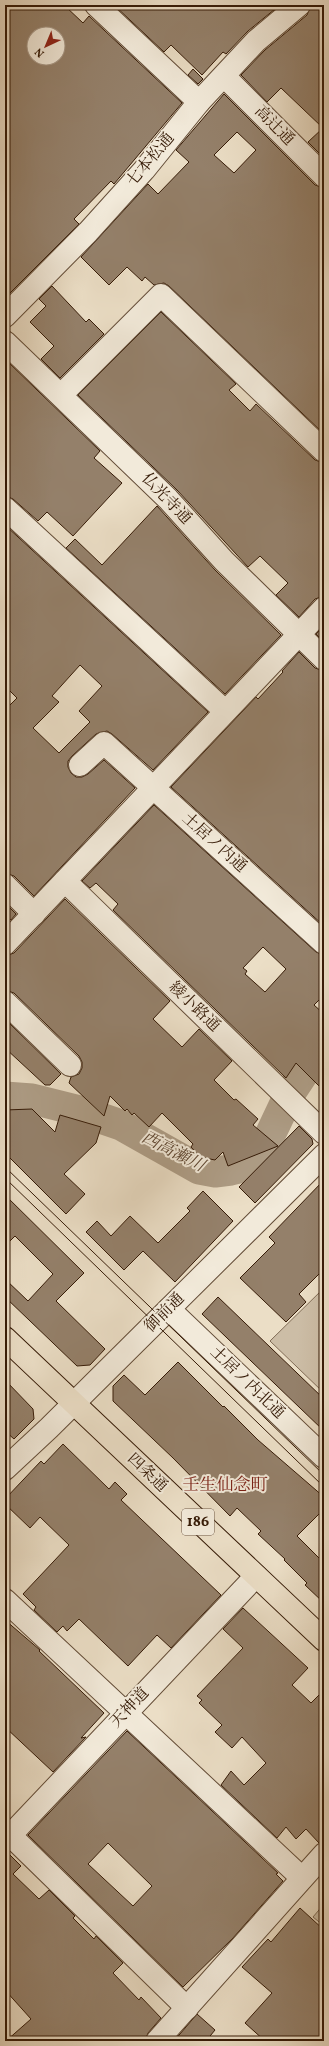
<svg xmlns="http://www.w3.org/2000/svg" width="329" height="2046" viewBox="0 0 329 2046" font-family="Vollkorn,'Noto Serif JP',serif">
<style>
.green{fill:#ccbda6;stroke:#816c56}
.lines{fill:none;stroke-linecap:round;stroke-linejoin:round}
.river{stroke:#ad9c85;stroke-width:31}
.building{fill:#94806a;stroke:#361b07;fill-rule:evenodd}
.minor-casing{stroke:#634c37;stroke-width:24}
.major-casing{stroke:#361b07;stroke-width:24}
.minor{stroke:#f2eada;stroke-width:22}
.major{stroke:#ebdec6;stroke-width:22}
.tram{stroke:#361b07;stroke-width:1}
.labels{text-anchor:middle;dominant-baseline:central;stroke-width:4;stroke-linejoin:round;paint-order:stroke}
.shield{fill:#f2eada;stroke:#6e5946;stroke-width:1}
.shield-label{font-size:15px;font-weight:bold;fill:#361b07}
.street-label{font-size:16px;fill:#361b07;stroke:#f2eada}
.water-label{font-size:17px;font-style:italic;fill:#604833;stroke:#f2eada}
.neighbourhood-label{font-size:17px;fill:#7a1f14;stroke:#f2eada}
</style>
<rect width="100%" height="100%" fill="#ebdec6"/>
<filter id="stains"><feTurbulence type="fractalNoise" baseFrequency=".005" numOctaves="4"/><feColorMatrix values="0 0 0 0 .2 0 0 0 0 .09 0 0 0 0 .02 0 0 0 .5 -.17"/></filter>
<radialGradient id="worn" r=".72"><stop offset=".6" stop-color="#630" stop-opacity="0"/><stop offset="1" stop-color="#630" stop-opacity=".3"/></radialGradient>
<g class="green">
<path d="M 324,1288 L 324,1393 L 270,1341 Z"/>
<path d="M 324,1904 L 324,1926 L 313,1917 Z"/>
</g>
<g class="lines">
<path class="river" d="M 5,1097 L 32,1099 L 80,1111 L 121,1125 L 199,1169 L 215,1172 L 231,1170 L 244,1167 L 262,1152 L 289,1095 L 324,1042"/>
</g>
<g class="building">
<path d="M 5,5 L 64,5 L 83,23 L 89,16 L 182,103 L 114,184 L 111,181 L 74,219 L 79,224 L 5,298 ZM 34,34 L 58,34 L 58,58 L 34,58 Z"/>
<path d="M 114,5 L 280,5 L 248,31 L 226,54 L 223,52 L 202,75 L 171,45 L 164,52 Z"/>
<path d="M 311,5 L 324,5 L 324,158 L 308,142 L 323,128 L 281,88 L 267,102 L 241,75 L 265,50 L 307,15 Z"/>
<path d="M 193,69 L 203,79 L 198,84 L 188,75 Z"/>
<path d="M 224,94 L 315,185 L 324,188 L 324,434 L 169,286 L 164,283 L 154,285 L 145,277 L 142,281 L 127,267 L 109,285 L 81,257 L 148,184 L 158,194 L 189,162 L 176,150 ZM 237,132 L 256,150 L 234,173 L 214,155 Z"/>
<path d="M 52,286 L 86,322 L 89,319 L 104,334 L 60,378 L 41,359 L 54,346 L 30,322 L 46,306 L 39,299 Z"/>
<path d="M 161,312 L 236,384 L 229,390 L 250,411 L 256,404 L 315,460 L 324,463 L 324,596 L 315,599 L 299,617 L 276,595 L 288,583 L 260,556 L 248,567 L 177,490 L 78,395 Z"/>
<path d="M 5,359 L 100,451 L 94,458 L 122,483 L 73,536 L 47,512 L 38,521 L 13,499 L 5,496 Z"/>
<path d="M 157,506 L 215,570 L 281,635 L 225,694 L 66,548 L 75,539 L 102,565 Z"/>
<path d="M 5,525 L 208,712 L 153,770 L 112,734 L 107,731 L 96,734 L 72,756 L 68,761 L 68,767 L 71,773 L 76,777 L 82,777 L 88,774 L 104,760 L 135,788 L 34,896 L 14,876 L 5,873 L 5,710 L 17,698 L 5,686 ZM 80,665 L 102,686 L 79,711 L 90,722 L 59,753 L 33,728 L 59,702 L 52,696 Z"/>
<path d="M 324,626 L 324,642 L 316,634 Z"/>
<path d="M 299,652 L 315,668 L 324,671 L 324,926 L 171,787 L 256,697 L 258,699 L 283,672 L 282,671 Z"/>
<path d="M 154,805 L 316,952 L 324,955 L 324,995 L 314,1005 L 324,1014 L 324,1091 L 296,1063 L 286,1078 L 113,910 L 118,904 L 96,883 L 90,888 L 82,881 ZM 263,947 L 286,969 L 265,992 L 245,974 L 247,971 L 243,968 Z"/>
<path d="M 65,899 L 170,1001 L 153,1019 L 182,1047 L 199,1029 L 232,1061 L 214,1080 L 234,1100 L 236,1099 L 258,1119 L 253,1125 L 278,1146 L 228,1166 L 223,1152 L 215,1160 L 200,1157 L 191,1147 L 193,1144 L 162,1113 L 149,1127 L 134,1113 L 132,1115 L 127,1109 L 125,1111 L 110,1096 L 104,1116 L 69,1083 L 71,1077 L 79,1074 L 82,1068 L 82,1062 L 79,1056 L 14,993 L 5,990 L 5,956 L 14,953 Z"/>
<path d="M 5,903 L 16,914 L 11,920 L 5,915 Z"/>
<path d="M 5,1019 L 61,1074 L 50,1085 L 45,1085 L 5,1048 Z"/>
<path d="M 32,1109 L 55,1132 L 60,1115 L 101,1127 L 96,1143 L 64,1174 L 85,1194 L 66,1214 L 5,1153 L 5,1110 Z"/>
<path d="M 299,1126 L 312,1139 L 313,1144 L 255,1203 L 239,1187 Z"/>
<path d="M 324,1180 L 324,1269 L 299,1294 L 306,1302 L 286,1322 L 240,1278 L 275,1243 L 269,1237 Z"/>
<path d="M 203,1191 L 233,1221 L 175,1282 L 143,1251 L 124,1270 L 86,1232 L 97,1221 L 111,1236 L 130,1216 L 158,1243 L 190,1211 L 187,1208 Z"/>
<path d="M 5,1195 L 84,1273 L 56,1301 L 105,1349 L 90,1365 L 77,1366 L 5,1297 L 5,1279 L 28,1301 L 53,1274 L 15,1236 L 5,1246 Z"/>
<path d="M 218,1297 L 324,1399 L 324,1431 L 202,1314 Z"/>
<path d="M 178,1362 L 223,1407 L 224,1406 L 258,1440 L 324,1497 L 324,1509 L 297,1536 L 324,1563 L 324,1603 L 305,1585 L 307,1583 L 284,1560 L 285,1559 L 258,1534 L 261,1531 L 237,1508 L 230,1516 L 173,1458 L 113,1401 L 113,1386 L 124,1375 L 145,1395 Z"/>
<path d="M 5,1380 L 33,1409 L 34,1419 L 14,1439 L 5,1431 Z"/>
<path d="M 63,1444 L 109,1489 L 115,1482 L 127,1494 L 121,1500 L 221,1595 L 171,1648 L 157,1635 L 128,1666 L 79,1619 L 67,1631 L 63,1626 L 57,1632 L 34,1610 L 36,1607 L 23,1594 L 69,1545 L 40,1517 L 30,1528 L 5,1504 L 5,1499 L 41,1461 L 44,1464 Z"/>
<path d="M 243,1608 L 308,1668 L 292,1685 L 311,1703 L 324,1690 L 324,1842 L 319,1843 L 306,1829 L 296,1839 L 286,1827 L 277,1838 L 221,1785 L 231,1771 L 244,1785 L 266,1763 L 242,1737 L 232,1748 L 215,1732 L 222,1725 L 199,1703 L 202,1700 L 197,1696 L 243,1648 L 223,1629 Z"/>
<path d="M 5,1620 L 40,1650 L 39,1651 L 104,1713 L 81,1738 L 86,1737 L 53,1772 L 5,1727 Z"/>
<path d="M 127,1731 L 278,1873 L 276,1874 L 283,1881 L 233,1938 L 183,1987 L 28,1835 ZM 108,1843 L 152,1886 L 133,1906 L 88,1864 Z"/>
<path d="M 5,1853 L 8,1853 L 21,1866 L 13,1874 L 39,1899 L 49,1890 L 75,1916 L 73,1918 L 94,1939 L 96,1936 L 123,1963 L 113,1973 L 139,2000 L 141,1997 L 161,2018 L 148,2033 L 145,2041 L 6,2041 L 31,2019 L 5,1990 Z"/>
<path d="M 300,1908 L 324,1930 L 324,2041 L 265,2041 L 245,2023 L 272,1993 L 242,1967 L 268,1939 L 271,1942 Z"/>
<path d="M 197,2014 L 215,2030 L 206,2041 L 174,2041 Z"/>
</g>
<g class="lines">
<g class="minor-casing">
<g id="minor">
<path d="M 96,5 L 199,102"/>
<path d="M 224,76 L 324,176"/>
<path d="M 5,316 L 88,232 L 144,170 L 199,102 L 256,41 L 299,5"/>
<path d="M 5,342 L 168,499 L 224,561 L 324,659"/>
<path d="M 61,395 L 161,295 L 324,451"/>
<path d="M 5,508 L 225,711"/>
<path d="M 80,765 L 104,743 L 324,943"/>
<path d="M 65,881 L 324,1133"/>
<path d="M 5,885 L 34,914"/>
<path d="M 5,944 L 324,608"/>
<path d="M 5,1002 L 70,1065"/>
<path d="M 169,1309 L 324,1457"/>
<path d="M 5,1469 L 49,1428 L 324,1155"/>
<path d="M 5,1600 L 302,1878"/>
<path d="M 5,1830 L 187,2008"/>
<path d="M 5,1841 L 256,1576"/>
<path d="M 157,2041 L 324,1854"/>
</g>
</g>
<g class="major-casing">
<path id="major" d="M 5,1338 L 324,1640"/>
</g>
<use href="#minor" class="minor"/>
<use href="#major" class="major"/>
<g class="tram">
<path d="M 5,1167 L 324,1475"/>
<path d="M 5,1178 L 324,1487"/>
</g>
</g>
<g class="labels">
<rect class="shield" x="182" y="1509" width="32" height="26" rx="3"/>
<g class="shield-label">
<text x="198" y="1522">186</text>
</g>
<g class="street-label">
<text transform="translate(274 126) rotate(45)">高辻通</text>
<text transform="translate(151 160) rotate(-50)">七本松通</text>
<text transform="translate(166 499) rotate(46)">仏光寺通</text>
<text transform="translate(214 843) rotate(42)">土居ノ内通</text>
<text transform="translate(194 1007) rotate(44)">綾小路通</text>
<text transform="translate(165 1313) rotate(-45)">御前通</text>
<text transform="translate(247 1383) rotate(44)">土居ノ内北通</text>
<text transform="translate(147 1473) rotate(43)">四条通</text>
<text transform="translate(130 1708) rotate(-47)">天神道</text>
</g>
<g class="water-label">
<text transform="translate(173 1152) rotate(27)">西高瀬川</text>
</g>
<g class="neighbourhood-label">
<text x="225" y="1485">壬生仙念町</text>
</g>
</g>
<rect width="329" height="2046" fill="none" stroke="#ebdec6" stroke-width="20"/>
<rect x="6" y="6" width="317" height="2034" fill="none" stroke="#361b07" stroke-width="2"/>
<rect x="10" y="10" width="309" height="2026" fill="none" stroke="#361b07"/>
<g transform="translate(46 46) rotate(224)"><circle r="19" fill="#f2eada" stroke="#a79786"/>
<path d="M0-3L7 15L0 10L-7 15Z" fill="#8f2418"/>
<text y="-6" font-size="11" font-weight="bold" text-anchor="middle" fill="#361b07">N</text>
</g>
<rect width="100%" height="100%" filter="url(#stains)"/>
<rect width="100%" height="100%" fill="url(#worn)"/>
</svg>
